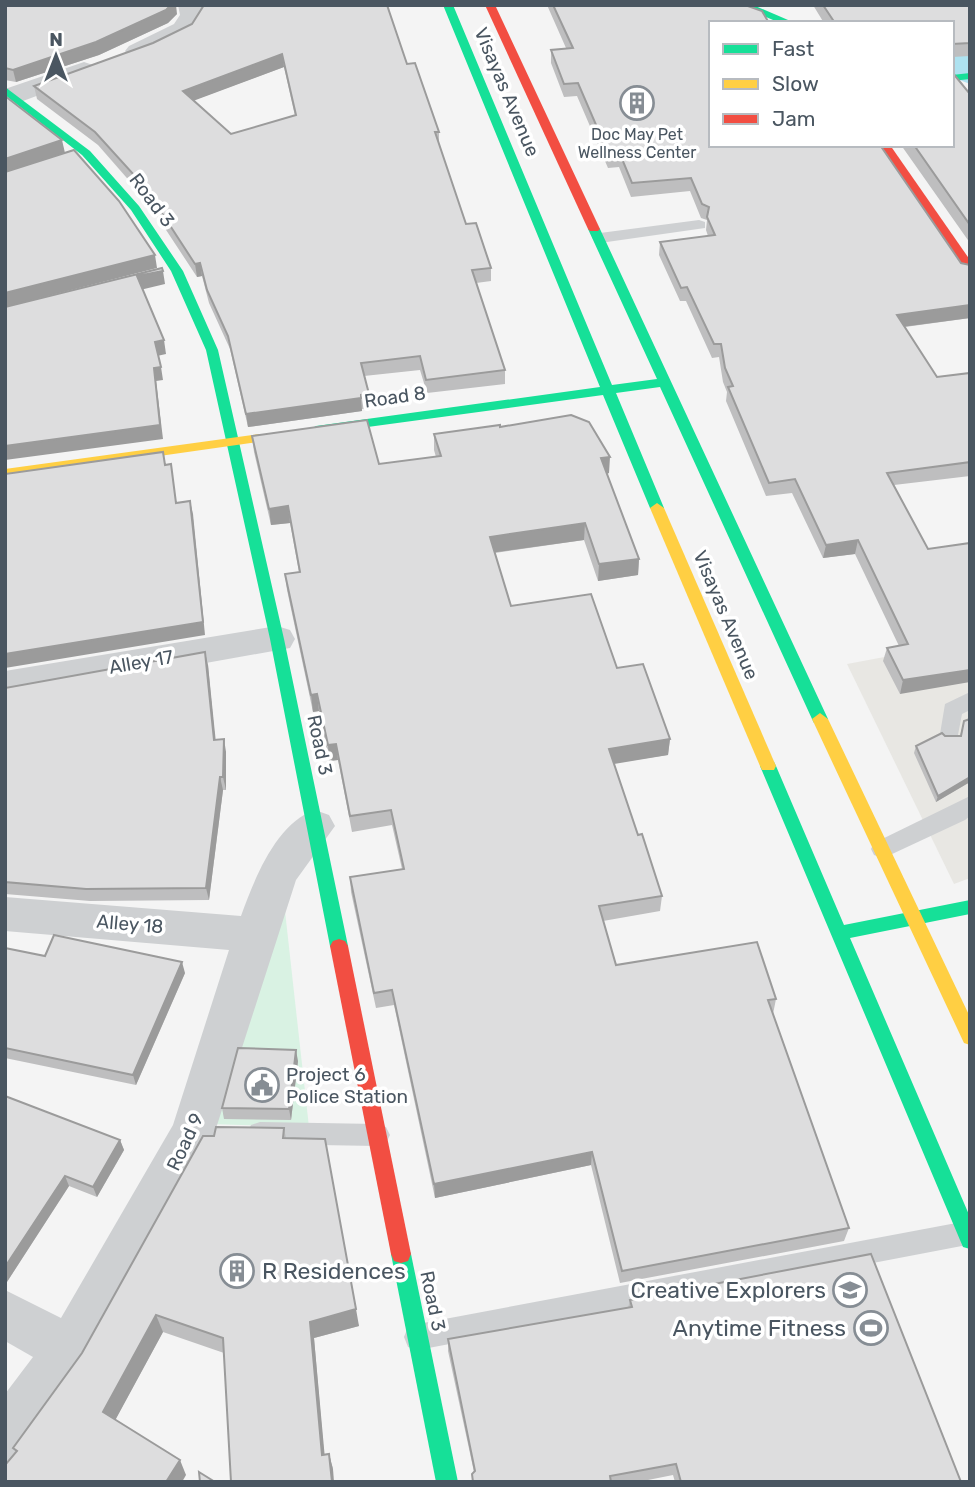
<svg xmlns="http://www.w3.org/2000/svg" width="975" height="1487" viewBox="0 0 975 1487" font-family="Rubik,sans-serif">
<style>
.commercial{fill:#e8e7e3}
.green{fill:#d9f2e3}
.lines{fill:none;stroke-linecap:round;stroke-linejoin:round}
.river{fill:#aee2f0;fill-rule:evenodd}
.lane{fill:#ced0d2;fill-rule:evenodd}
.street{fill:#ced0d2;fill-rule:evenodd}
.fast{fill:#16e098;fill-rule:evenodd}
.slow{fill:#ffcf43;fill-rule:evenodd}
.jam{fill:#f24e42;fill-rule:evenodd}
.wall{fill:#bebebf;fill-rule:evenodd}
.shaded-wall{fill:#9b9b9b}
.building{fill:#ddddde;stroke:#9b9b9b;stroke-width:2;fill-rule:evenodd}
.labels{text-anchor:middle;dominant-baseline:central;stroke-width:7;stroke-linejoin:round;paint-order:stroke}
.far-poi-label{font-size:16px;fill:#4a5661;stroke:#fff}
.street-label{font-size:19px;fill:#4a5661;stroke:#fff}
.poi-label{font-size:19px;fill:#4a5661;stroke:#fff;text-anchor:start}
.near-poi-label{font-size:23px;fill:#4a5661;stroke:#fff;text-anchor:end}
</style>
<rect width="100%" height="100%" fill="#f4f4f4"/>
<path class="commercial" d="M 970,641 L 970,878 L 954,884 L 847,664 Z"/>
<path class="green" d="M 282,884 L 309,1127 L 210,1124 Z"/>
<g class="lines">
<path class="river" d="M 952,24 L 970,31 L 970,84 L 952,77 Z"/>
<g class="lane">
<path d="M 699,220 L 705,222 L 705,228 L 600,243 L 592,238 L 600,233 Z"/>
<path d="M 970,692 L 970,710 L 962,714 L 957,740 L 943,740 L 940,734 L 945,704 Z"/>
<path d="M 970,796 L 970,816 L 965,820 L 890,855 L 882,858 L 874,855 L 871,849 L 874,843 Z"/>
<path d="M 260,1122 L 377,1124 L 386,1127 L 390,1135 L 386,1143 L 377,1146 L 260,1144 L 251,1141 L 247,1133 L 251,1125 Z"/>
<path d="M 967,1221 L 970,1222 L 970,1244 L 967,1245 L 418,1350 L 408,1347 L 404,1337 L 408,1327 L 418,1324 Z"/>
</g>
<g class="street">
<path d="M 178,5 L 202,5 L 204,15 L 193,34 L 147,56 L 129,56 L 125,51 L 129,46 L 174,24 L 180,15 Z"/>
<path d="M 84,62 L 93,65 L 97,70 L 93,75 L 23,101 L 5,101 L 5,89 Z"/>
<path d="M 277,626 L 290,630 L 295,639 L 290,648 L 5,699 L 5,671 Z"/>
<path d="M 315,810 L 329,815 L 335,826 L 296,880 L 210,1147 L 88,1368 L 23,1454 L 5,1462 L 5,1394 L 33,1357 L 5,1341 L 5,1290 L 61,1318 L 173,1125 L 229,950 L 5,931 L 5,897 L 241,916 C 254,880 276,823 315,810 Z"/>
</g>
<g class="fast">
<path d="M 443,5 L 453,5 L 612,385 L 657,379 L 588,229 L 594,225 L 600,229 L 828,719 L 826,723 L 814,723 L 812,719 L 660,387 L 616,393 L 664,508 L 657,513 L 650,508 L 603,395 L 316,434 L 309,430 L 316,426 L 600,387 Z"/>
<path d="M 738,5 L 753,5 L 795,23 L 780,23 Z"/>
<path d="M 970,73 L 970,79 L 952,81 L 952,75 Z"/>
<path d="M 5,87 L 90,151 L 139,206 L 183,271 L 218,350 L 284,639 L 348,946 L 345,951 L 339,953 L 333,951 L 330,946 L 270,639 L 206,350 L 171,271 L 131,210 L 82,155 L 5,95 Z"/>
<path d="M 768,760 L 774,762 L 776,766 L 844,925 L 970,900 L 970,914 L 850,938 L 970,1217 L 970,1249 L 963,1247 L 960,1240 L 760,766 L 762,762 Z"/>
<path d="M 401,1245 L 408,1247 L 411,1254 L 458,1482 L 436,1482 L 391,1254 L 394,1247 Z"/>
</g>
<g class="slow">
<path d="M 260,434 L 265,435 L 265,441 L 5,478 L 5,469 Z"/>
<path d="M 657,503 L 664,508 L 776,766 L 774,770 L 762,770 L 760,766 L 650,508 Z"/>
<path d="M 820,713 L 828,719 L 970,1017 L 970,1045 L 964,1043 L 812,719 Z"/>
</g>
<g class="jam">
<path d="M 485,5 L 495,5 L 600,229 L 598,231 L 590,231 L 588,229 Z"/>
<path d="M 879,145 L 890,145 L 970,260 L 970,273 L 966,272 Z"/>
<path d="M 339,939 L 345,941 L 348,946 L 411,1254 L 408,1261 L 401,1263 L 394,1261 L 391,1254 L 330,946 L 333,941 Z"/>
</g>
</g>
<g class="wall">
<path d="M 5,5 L 177,14 L 168,23 L 99,55 L 16,82 L 5,80 Z"/>
<path d="M 547,5 L 745,5 L 711,23 L 961,263 L 970,265 L 970,318 L 905,327 L 937,377 L 970,373 L 970,476 L 894,485 L 928,549 L 970,543 L 900,694 L 883,661 L 887,648 L 899,646 L 855,554 L 823,558 L 792,493 L 766,496 L 726,401 L 727,392 L 723,382 L 719,357 L 712,358 L 686,301 L 680,301 L 659,255 L 660,242 L 708,236 L 706,230 L 707,220 L 701,218 L 690,191 L 631,197 L 619,167 L 608,168 L 577,96 L 564,97 L 551,63 L 551,50 L 566,48 Z"/>
<path d="M 813,5 L 970,5 L 970,56 L 952,57 L 952,23 L 824,23 Z"/>
<path d="M 192,24 L 407,64 L 439,132 L 439,145 L 466,224 L 491,268 L 491,281 L 476,283 L 505,370 L 505,384 L 427,393 L 420,370 L 364,376 L 369,394 L 370,408 L 362,409 L 362,411 L 248,427 L 230,349 L 209,303 L 202,276 L 197,277 L 147,201 L 98,145 L 37,99 L 34,86 L 153,43 ZM 284,67 L 295,116 L 231,134 L 194,100 Z"/>
<path d="M 970,94 L 970,243 L 901,145 L 952,145 Z"/>
<path d="M 500,427 L 609,473 L 607,474 L 639,559 L 638,575 L 598,581 L 584,540 L 495,553 L 511,606 L 617,668 L 670,739 L 668,755 L 614,763 L 638,835 L 662,896 L 660,911 L 603,921 L 616,965 L 776,999 L 773,1014 L 849,1228 L 844,1241 L 620,1283 L 591,1165 L 435,1198 L 394,1005 L 376,1008 L 351,892 L 350,877 L 402,869 L 392,825 L 352,832 L 338,760 L 329,761 L 319,711 L 313,712 L 287,590 L 285,574 L 299,572 L 290,523 L 271,525 L 254,452 L 252,436 L 379,464 L 436,457 L 434,450 L 434,434 Z"/>
<path d="M 208,665 L 215,740 L 226,752 L 226,790 L 223,790 L 209,900 L 90,901 L 5,894 L 5,688 Z"/>
<path d="M 970,719 L 970,782 L 936,802 L 914,753 L 916,746 L 945,736 L 960,736 L 964,721 Z"/>
<path d="M 5,948 L 45,956 L 185,973 L 136,1085 L 5,1058 Z"/>
<path d="M 298,1061 L 291,1120 L 224,1119 L 222,1108 Z"/>
<path d="M 5,1096 L 120,1140 L 124,1150 L 97,1197 L 69,1186 L 5,1285 Z"/>
<path d="M 284,1128 L 286,1138 L 359,1326 L 314,1338 L 324,1455 L 329,1454 L 333,1469 L 224,1353 L 163,1332 L 115,1420 L 186,1475 L 16,1452 L 13,1448 L 82,1353 L 214,1136 Z"/>
<path d="M 630,1300 L 961,1482 L 675,1482 L 673,1475 L 638,1482 L 472,1482 L 472,1474 L 474,1472 L 448,1351 L 448,1339 L 628,1308 Z"/>
</g>
<g class="shaded-wall">
<path d="M 171,5 L 176,5 L 177,14 L 168,23 L 99,55 L 16,82 L 13,70 Z"/>
<path d="M 282,54 L 284,67 L 185,104 L 183,91 Z"/>
<path d="M 62,140 L 65,153 L 5,173 L 5,159 Z"/>
<path d="M 155,255 L 157,268 L 5,307 L 5,293 Z"/>
<path d="M 200,263 L 202,276 L 197,277 L 195,264 Z"/>
<path d="M 163,271 L 165,284 L 140,290 L 137,276 Z"/>
<path d="M 970,305 L 970,318 L 894,328 L 897,315 Z"/>
<path d="M 164,340 L 166,354 L 157,356 L 155,342 Z"/>
<path d="M 161,367 L 163,380 L 156,381 L 163,439 L 5,460 L 5,446 L 154,368 Z"/>
<path d="M 361,398 L 362,411 L 248,427 L 246,414 Z"/>
<path d="M 610,457 L 609,473 L 600,475 L 601,458 Z"/>
<path d="M 190,501 L 193,514 L 205,635 L 5,668 L 5,654 Z"/>
<path d="M 288,506 L 290,523 L 271,525 L 269,509 Z"/>
<path d="M 585,523 L 584,540 L 490,553 L 490,537 Z"/>
<path d="M 858,540 L 855,554 L 823,558 L 826,545 Z"/>
<path d="M 639,559 L 638,575 L 598,581 L 599,564 Z"/>
<path d="M 205,652 L 208,665 L 217,753 L 214,740 Z"/>
<path d="M 970,670 L 970,682 L 900,694 L 903,680 Z"/>
<path d="M 317,694 L 319,711 L 313,712 L 311,695 Z"/>
<path d="M 224,739 L 226,752 L 226,790 L 223,777 Z"/>
<path d="M 670,739 L 668,755 L 608,765 L 609,749 Z"/>
<path d="M 336,744 L 338,760 L 329,761 L 328,745 Z"/>
<path d="M 220,777 L 223,790 L 209,900 L 206,888 Z"/>
<path d="M 970,777 L 970,782 L 936,802 L 938,796 Z"/>
<path d="M 182,962 L 185,973 L 136,1085 L 133,1075 Z"/>
<path d="M 296,1050 L 298,1061 L 291,1120 L 289,1109 Z"/>
<path d="M 120,1140 L 124,1150 L 97,1197 L 93,1187 Z"/>
<path d="M 592,1152 L 591,1165 L 435,1198 L 434,1184 Z"/>
<path d="M 65,1176 L 69,1186 L 5,1285 L 5,1267 Z"/>
<path d="M 356,1309 L 359,1326 L 314,1338 L 326,1470 L 322,1455 L 310,1322 Z"/>
<path d="M 156,1315 L 163,1332 L 111,1428 L 103,1412 Z"/>
<path d="M 329,1454 L 333,1469 L 334,1482 L 332,1482 Z"/>
<path d="M 180,1460 L 186,1475 L 182,1482 L 166,1482 Z"/>
</g>
<g class="building">
<path d="M 5,5 L 171,5 L 166,10 L 96,42 L 13,70 L 5,68 Z"/>
<path d="M 204,5 L 387,5 L 407,64 L 415,63 L 439,132 L 435,132 L 466,224 L 476,223 L 491,268 L 472,270 L 505,370 L 426,380 L 420,356 L 361,363 L 369,394 L 361,395 L 361,398 L 246,414 L 228,336 L 207,290 L 200,263 L 195,264 L 145,187 L 95,132 L 34,86 L 153,43 L 192,24 ZM 282,54 L 296,115 L 231,134 L 183,91 Z"/>
<path d="M 553,5 L 745,5 L 762,11 L 769,23 L 711,23 L 711,145 L 880,145 L 961,263 L 970,265 L 970,305 L 897,315 L 937,377 L 970,373 L 970,462 L 887,473 L 928,549 L 970,543 L 970,670 L 903,680 L 887,648 L 908,644 L 858,540 L 826,545 L 795,479 L 769,483 L 728,387 L 733,386 L 725,368 L 721,344 L 714,344 L 687,287 L 681,288 L 660,242 L 715,235 L 707,217 L 709,207 L 702,204 L 691,178 L 632,183 L 620,154 L 609,155 L 578,83 L 564,84 L 551,50 L 573,48 Z"/>
<path d="M 823,5 L 970,5 L 970,43 L 952,44 L 952,23 L 835,23 Z"/>
<path d="M 952,72 L 970,94 L 970,225 L 914,145 L 952,145 Z"/>
<path d="M 5,96 L 62,140 L 5,159 Z"/>
<path d="M 74,150 L 119,201 L 155,255 L 5,293 L 5,172 Z"/>
<path d="M 162,268 L 163,271 L 137,276 L 164,340 L 155,342 L 161,367 L 154,368 L 160,425 L 5,446 L 5,307 Z"/>
<path d="M 571,415 L 589,422 L 610,457 L 601,458 L 639,559 L 599,564 L 585,523 L 490,537 L 511,606 L 591,594 L 617,668 L 643,664 L 670,739 L 609,749 L 638,835 L 642,834 L 662,896 L 599,906 L 616,965 L 757,942 L 776,999 L 768,1000 L 849,1228 L 622,1271 L 592,1152 L 434,1184 L 392,990 L 374,993 L 350,877 L 404,869 L 391,810 L 350,816 L 336,744 L 328,745 L 317,694 L 311,695 L 285,574 L 300,572 L 288,506 L 269,509 L 252,436 L 367,420 L 379,464 L 441,456 L 434,434 L 500,425 L 500,427 Z"/>
<path d="M 163,452 L 165,465 L 171,464 L 176,503 L 190,501 L 203,622 L 5,654 L 5,474 Z"/>
<path d="M 205,652 L 214,740 L 224,739 L 223,777 L 220,777 L 206,888 L 86,889 L 5,882 L 5,688 Z"/>
<path d="M 970,719 L 970,777 L 938,796 L 916,746 L 942,733 L 945,736 L 961,736 L 964,721 Z"/>
<path d="M 54,935 L 182,962 L 133,1075 L 5,1048 L 5,948 L 45,956 Z"/>
<path d="M 238,1048 L 296,1050 L 289,1109 L 222,1108 Z"/>
<path d="M 5,1096 L 120,1140 L 93,1187 L 65,1176 L 5,1267 Z"/>
<path d="M 216,1127 L 284,1128 L 283,1138 L 325,1139 L 356,1309 L 310,1322 L 322,1455 L 329,1454 L 332,1482 L 231,1482 L 223,1338 L 156,1315 L 103,1412 L 180,1460 L 166,1482 L 5,1482 L 5,1465 L 17,1451 L 13,1448 L 82,1353 L 203,1136 L 214,1136 Z"/>
<path d="M 871,1254 L 961,1482 L 681,1482 L 676,1464 L 610,1476 L 611,1482 L 473,1482 L 472,1474 L 475,1471 L 448,1339 L 632,1307 L 630,1300 Z"/>
<path d="M 199,1472 L 215,1482 L 200,1482 Z"/>
</g>
<defs>
<g id="building-ring" transform="scale(1.75)"><circle r="9.5" fill="#fff" stroke="#868d94" stroke-width="1.5"/><path d="M-4-6H4V6H1V3H-1V6H-4ZM-2.5-4.3h1.7v1.8h-1.7ZM.8-4.3h1.7v1.8H.8ZM-2.5-1h1.7V.8h-1.7ZM.8-1h1.7V.8H.8Z" fill="#868d94"/></g>
<g id="civic-ring" transform="scale(1.75)"><circle r="9.5" fill="#fff" stroke="#868d94" stroke-width="1.5"/><path d="M-.6-6.5H3V-4.5H.6V-3L4-1V1h2V6H-6V1h2V-1L-.6-3ZM-1.2 2.5V6h2.4V2.5Z" fill="#868d94"/></g>
<g id="school-ring" transform="scale(1.75)"><circle r="9.5" fill="#fff" stroke="#868d94" stroke-width="1.5"/><path d="M0-5L7-2L0 1L-7-2ZM-4 1L0 2.5L4 1V4Q0 6-4 4Z" fill="#868d94"/></g>
<g id="stadium-ring" transform="scale(1.75)"><circle r="9.5" fill="#fff" stroke="#868d94" stroke-width="1.5"/><path d="M0-5a6.5 5 0 1 0 0 10a6.5 5 0 1 0 0-10ZM-3.5-1.8h7v3.6h-7Z" fill="#868d94"/></g>
</defs>
<g fill-rule="evenodd">
<use href="#building-ring" x="637" y="103"/>
<use href="#civic-ring" x="262" y="1085"/>
<use href="#building-ring" x="237" y="1271"/>
<use href="#school-ring" x="850" y="1290"/>
<use href="#stadium-ring" x="871" y="1328"/>
</g>
<g class="labels">
<g class="far-poi-label">
<text x="637" y="134">Doc May Pet<tspan x="637" dy="18">Wellness Center</tspan></text>
</g>
<g class="street-label">
<text transform="translate(507 92) rotate(67)">Visayas Avenue</text>
<text transform="translate(152 200) rotate(53)">Road 3</text>
<text transform="translate(395 397) rotate(-8)">Road 8</text>
<text transform="translate(726 615) rotate(67)">Visayas Avenue</text>
<text transform="translate(141 662) rotate(-10)">Alley 17</text>
<text transform="translate(320 745) rotate(78)">Road 3</text>
<text transform="translate(130 924) rotate(5)">Alley 18</text>
<text transform="translate(185 1142) rotate(-65)">Road 9</text>
<text transform="translate(433 1301) rotate(78)">Road 3</text>
</g>
<g class="poi-label">
<text x="286" y="1074">Project 6<tspan x="286" dy="22">Police Station</tspan></text>
</g>
<g class="near-poi-label">
<text x="262" y="1271" text-anchor="start">R Residences</text>
<text x="826" y="1290">Creative Explorers</text>
<text x="846" y="1328">Anytime Fitness</text>
</g>
</g>
<rect width="975" height="1487" fill="none" stroke="#4a5661" stroke-width="14"/>
<rect x="709" y="21" width="245" height="126" fill="#ffffff" stroke="#b7bbc0" stroke-width="2"/>
<rect x="723" y="44" width="35" height="10" fill="#16e098" stroke="#b7bbc0" stroke-width="2"/>
<text x="772" y="56" font-size="21" fill="#4a5661">Fast</text>
<rect x="723" y="79" width="35" height="10" fill="#ffcf43" stroke="#b7bbc0" stroke-width="2"/>
<text x="772" y="91" font-size="21" fill="#4a5661">Slow</text>
<rect x="723" y="114" width="35" height="10" fill="#f24e42" stroke="#b7bbc0" stroke-width="2"/>
<text x="772" y="126" font-size="21" fill="#4a5661">Jam</text>
<g transform="translate(56 56)" stroke="#ffffff" stroke-width="5" paint-order="stroke">
<path d="M0-5L12 26L0 18L-12 26Z" fill="#4a5661"/>
<text y="-10" font-size="19" font-weight="bold" text-anchor="middle" fill="#4a5661">N</text>
</g>
</svg>
